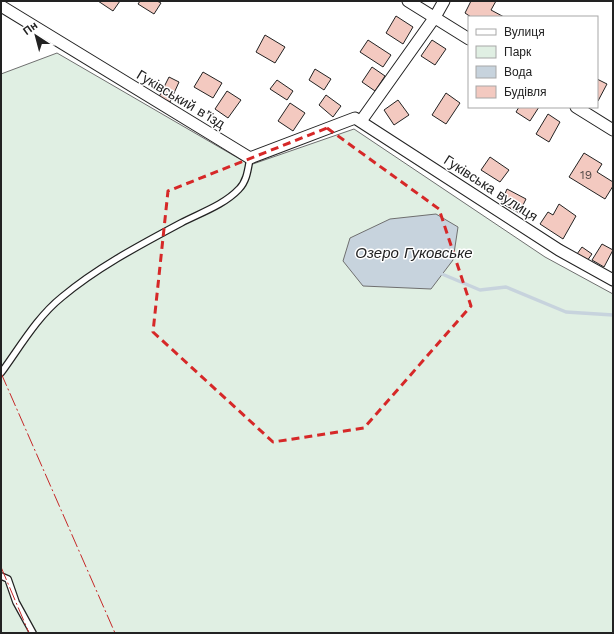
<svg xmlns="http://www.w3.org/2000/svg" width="614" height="634" viewBox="0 0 614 634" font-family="'Work Sans',sans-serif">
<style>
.green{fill:#e0efe3;stroke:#6f6f6f}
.water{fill:#c7d3dd;stroke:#6f6f6f}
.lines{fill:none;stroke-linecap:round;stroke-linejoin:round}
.stream{stroke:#c7d3dd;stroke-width:3.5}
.building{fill:#f3c9c0;stroke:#222}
.service-casing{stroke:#222;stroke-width:8}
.minor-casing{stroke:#222;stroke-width:13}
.service{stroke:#fff;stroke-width:5.5}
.minor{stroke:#fff;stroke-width:11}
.power{stroke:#c62828;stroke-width:1;stroke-dasharray:14 3 2 3;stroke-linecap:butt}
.marked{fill:none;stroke:#d62828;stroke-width:3;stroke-dasharray:8 5;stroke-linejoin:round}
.labels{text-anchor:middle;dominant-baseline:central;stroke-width:3;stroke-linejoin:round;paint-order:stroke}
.number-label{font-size:12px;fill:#564c4a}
.street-label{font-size:14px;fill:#222;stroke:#fff}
.water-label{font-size:15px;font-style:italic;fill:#222;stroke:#fff}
</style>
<rect width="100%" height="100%" fill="#fff"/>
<path class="green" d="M 57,53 L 250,165 L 354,129 L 545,257 L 613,294 L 613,633 L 1,633 L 1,74 Z"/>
<path class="water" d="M 436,214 L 458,227 L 453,260 L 431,289 L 363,286 L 343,261 L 350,238 L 390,219 Z"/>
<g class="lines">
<path class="stream" d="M 442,274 L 480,290 L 506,287 L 566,312 L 613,315"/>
</g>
<g class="building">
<path d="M 98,1 L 120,1 L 113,11 Z"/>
<path d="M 140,1 L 157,1 L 161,3 L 154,14 L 138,4 Z"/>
<path d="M 471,1 L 496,1 L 491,10 L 504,17 L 471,17 L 465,13 Z"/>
<path d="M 396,16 L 413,27 L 403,44 L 386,33 Z"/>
<path d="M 265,35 L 285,47 L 275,63 L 256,52 Z"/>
<path d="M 368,40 L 391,55 L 383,67 L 360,52 Z"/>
<path d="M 432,40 L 446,49 L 435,65 L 421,56 Z"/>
<path d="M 372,67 L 385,76 L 375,91 L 362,82 Z"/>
<path d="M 315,69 L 331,79 L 324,90 L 309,80 Z"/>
<path d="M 203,72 L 222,83 L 213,98 L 194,87 Z"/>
<path d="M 169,77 L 179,82 L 170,102 L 159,97 Z"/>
<path d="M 597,79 L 607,84 L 598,101 L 597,100 Z"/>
<path d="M 277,80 L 293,91 L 287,100 L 270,89 Z"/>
<path d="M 227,91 L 241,100 L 228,118 L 215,109 Z"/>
<path d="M 446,93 L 460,103 L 446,124 L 432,115 Z"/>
<path d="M 326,95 L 341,106 L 333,117 L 319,105 Z"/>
<path d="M 398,100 L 409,115 L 394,125 L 384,110 Z"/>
<path d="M 290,103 L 305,113 L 293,131 L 278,121 Z"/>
<path d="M 519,107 L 539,107 L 530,121 L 516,112 Z"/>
<path d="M 548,114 L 560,122 L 549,142 L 536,134 Z"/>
<path d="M 584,153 L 602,164 L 597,172 L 613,182 L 613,186 L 605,199 L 569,177 Z"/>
<path d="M 490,157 L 509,170 L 500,182 L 481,170 Z"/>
<path d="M 507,189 L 526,199 L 519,213 L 501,203 Z"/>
<path d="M 559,204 L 576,216 L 563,239 L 540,224 L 548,212 L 553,215 Z"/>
<path d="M 602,244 L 613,250 L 604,267 L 592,260 Z"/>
<path d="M 582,247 L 592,254 L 587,261 L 577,254 Z"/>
</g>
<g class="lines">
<g class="service-casing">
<g id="service">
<path d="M 1,373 C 20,347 37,317 62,297 C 98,267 140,245 181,223 C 200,213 224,205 239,189 C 247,181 248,169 250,158"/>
<path d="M 1,576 L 8,579 L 16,602 L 33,633"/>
</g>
</g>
<g class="minor-casing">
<g id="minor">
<path d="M 408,1 L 469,39"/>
<path d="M 1,6 L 250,158 L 355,118 L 559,250 L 613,280"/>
<path d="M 576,107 L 613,130"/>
<path d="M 361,121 L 435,17 L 444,1"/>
</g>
</g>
<use href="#service" class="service"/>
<use href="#minor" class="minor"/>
<g class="power">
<path d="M 1,373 L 115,633"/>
<path d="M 1,567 L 29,633"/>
</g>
</g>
<path class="marked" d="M 327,128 L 439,209 L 471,306 L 364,428 L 273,442 L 153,332 L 168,191 Z"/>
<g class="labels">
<g class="number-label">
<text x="586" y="175">19</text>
</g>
<g class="street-label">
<text transform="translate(181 99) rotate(31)">Гуківський в’їзд</text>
<text transform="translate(491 188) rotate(33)">Гуківська вулиця</text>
</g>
<g class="water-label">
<text x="414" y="253">Озеро Гуковське</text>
</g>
</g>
<rect width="614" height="634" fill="none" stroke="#222222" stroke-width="4"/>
<rect x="468" y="16" width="130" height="92" fill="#ffffff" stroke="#a7a7a7"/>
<rect x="476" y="29" width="20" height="6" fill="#ffffff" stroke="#a7a7a7"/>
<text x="504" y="36" font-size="12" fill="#222222">Вулиця</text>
<rect x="476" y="46" width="20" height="12" fill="#e0efe3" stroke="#a7a7a7"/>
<text x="504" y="56" font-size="12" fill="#222222">Парк</text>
<rect x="476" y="66" width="20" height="12" fill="#c7d3dd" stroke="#a7a7a7"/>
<text x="504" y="76" font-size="12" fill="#222222">Вода</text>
<rect x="476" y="86" width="20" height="12" fill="#f3c9c0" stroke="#a7a7a7"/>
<text x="504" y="96" font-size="12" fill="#222222">Будівля</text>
<g transform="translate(36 36) rotate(324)" stroke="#ffffff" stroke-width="3" paint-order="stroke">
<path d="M0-3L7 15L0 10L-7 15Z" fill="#222222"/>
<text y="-6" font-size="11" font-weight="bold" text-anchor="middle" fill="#222222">Пн</text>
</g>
</svg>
